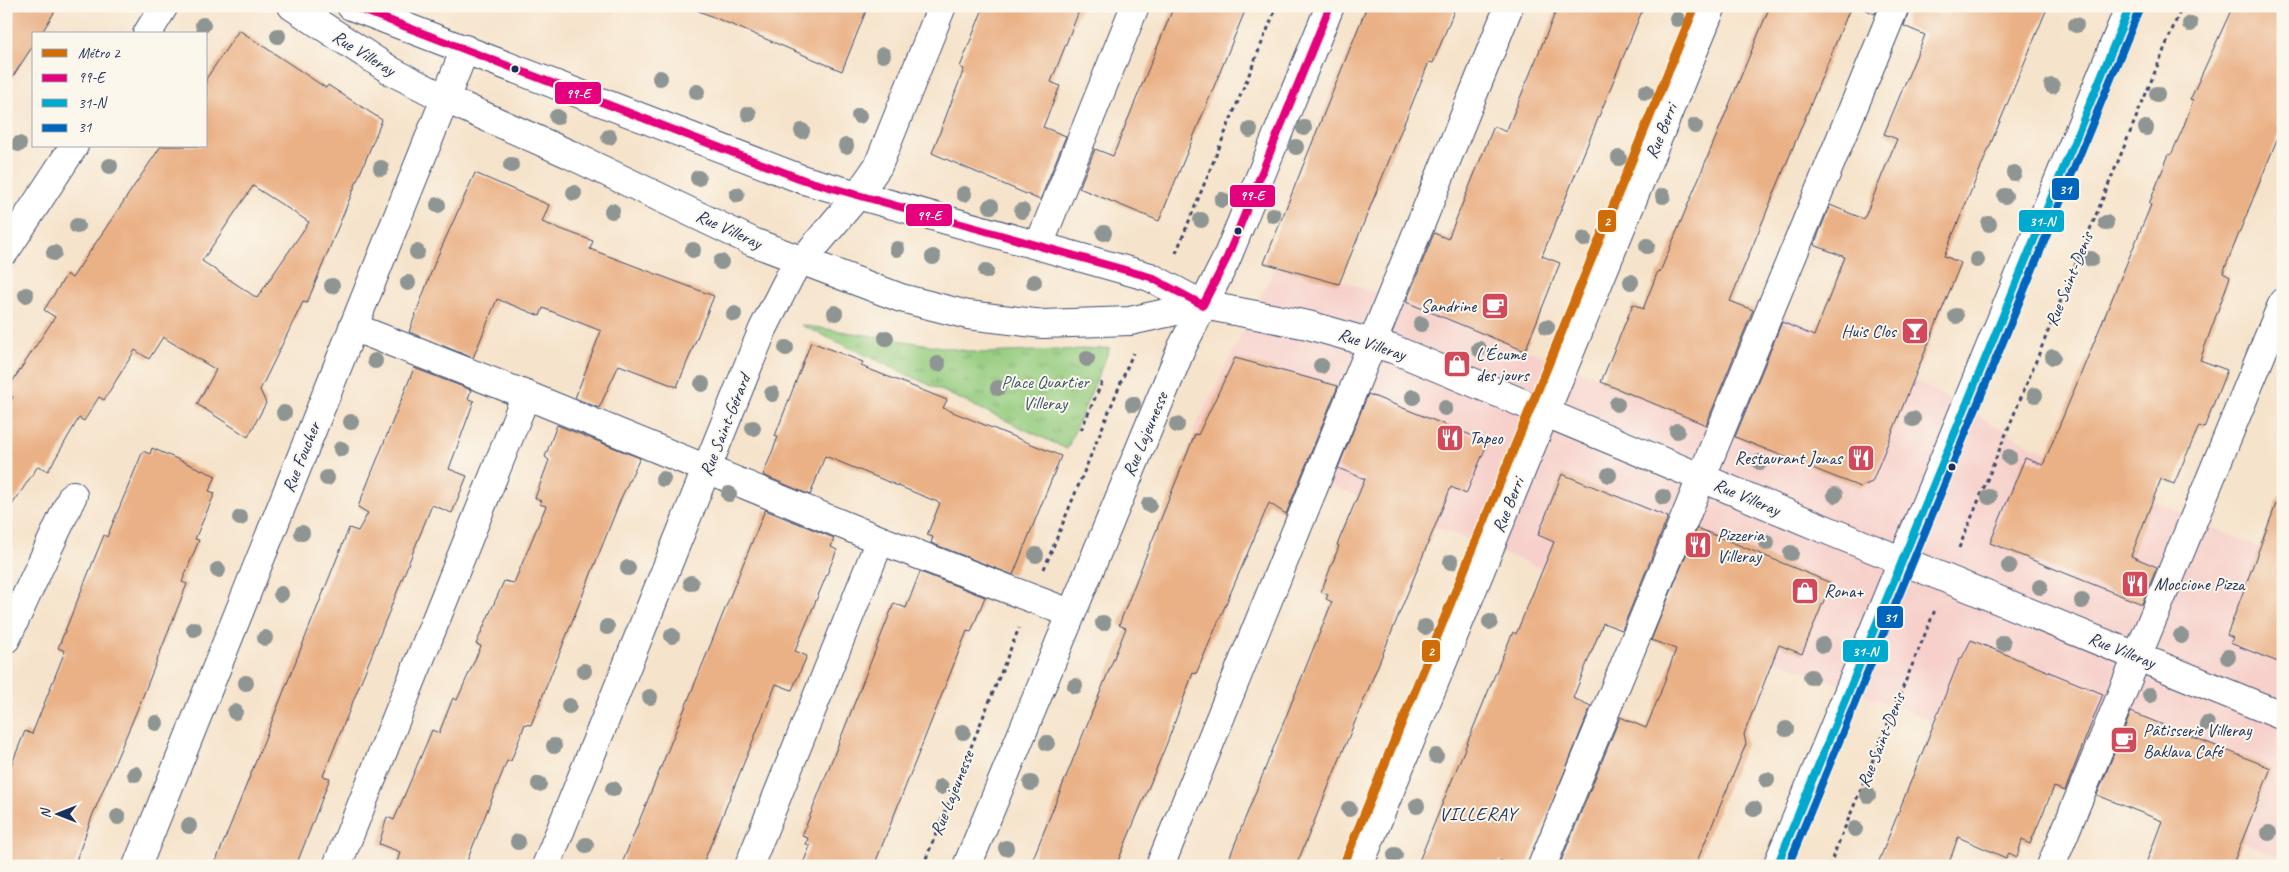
<svg xmlns="http://www.w3.org/2000/svg" width="2289" height="872" viewBox="0 0 2289 872" font-family="Caveat,sans-serif">
<style>
.built{fill:#f7d0cb}
.park{fill:url(#park-tufts);stroke:#587e6e}
.building{fill:#eab186;fill-rule:evenodd}
.lines{fill:none;stroke-linecap:round;stroke-linejoin:round}
.minor-casing{stroke:#3c4a6e;stroke-width:30}
.major-casing{stroke:#3c4a6e;stroke-width:30}
.path{stroke:#3c4a6e;stroke-width:3;stroke-dasharray:4 4;stroke-linecap:butt}
.minor{stroke:#fff;stroke-width:28}
.major{stroke:#fff;stroke-width:28}
.bus-1-casing{stroke:#fbf7ec;stroke-width:11}
.bus-2-casing{stroke:#fbf7ec;stroke-width:11}
.bus-3-casing{stroke:#fbf7ec;stroke-width:11}
.bus-1{stroke:#e5007d;stroke-width:8}
.bus-2{stroke:#00a9ce;stroke-width:8}
.bus-3{stroke:#0065bd;stroke-width:8}
.metro-1-casing{stroke:#fbf7ec;stroke-width:12}
.metro-1{stroke:#d06d07;stroke-width:9}
.tree{fill:#8f9593}
.bus-dot{fill:#1b2f5e;stroke:#fbf7ec;stroke-width:2}
.labels{text-anchor:middle;dominant-baseline:central;stroke-width:4;stroke-linejoin:round;paint-order:stroke}
.street-label{font-size:18px;fill:#1b2f5e;stroke:#fbf7ec}
.poi-label{font-size:18px;fill:#1b2f5e;stroke:#fbf7ec;text-anchor:start}
.park-label{font-size:18px;fill:#3a5666;stroke:#fbf7ec}
.neighbourhood-label{font-size:19px;letter-spacing:1px;fill:#1b2f5e;stroke:#fbf7ec}
.line-badge{stroke:#fbf7ec;stroke-width:2}
.badge-label{font-size:14px;text-anchor:middle;font-weight:bold;fill:#fff}
</style>
<defs>
<pattern id="park-tufts" width="24" height="20" patternUnits="userSpaceOnUse" patternTransform="scale(1.25)"><rect width="24" height="20" fill="#95cc7f"/><path d="M3 7l-1-3M5 7V3M7 7l1-3M15 17l-1-3M17 17v-4M19 17l1-3" fill="none" stroke="#79a66b"/></pattern>
</defs>
<rect width="100%" height="100%" fill="#fbf7ec"/>
<filter id="ink" filterUnits="userSpaceOnUse"><feTurbulence type="fractalNoise" baseFrequency=".02" numOctaves="2"/><feDisplacementMap in="SourceGraphic" scale="10" xChannelSelector="R" yChannelSelector="G"/><feConvolveMatrix kernelMatrix="1 2 1 2 8 2 1 2 1" color-interpolation-filters="sRGB"/></filter>
<filter id="wash" filterUnits="userSpaceOnUse"><feTurbulence type="fractalNoise" baseFrequency=".0096" numOctaves="4" result="noise"/><feDisplacementMap in="SourceGraphic" scale="20" xChannelSelector="R" yChannelSelector="G"/><feGaussianBlur stdDeviation="1.12" result="paint"/><feColorMatrix in="noise" values="0 0 0 0 0 0 0 0 0 0 0 0 0 0 0 0 0 1.4 0 .05"/><feComposite in="paint" operator="in"/></filter>
<g filter="url(#wash)">
<rect width="100%" height="100%" fill="#f6e3cb"/>
<path class="built" d="M 1279,259 L 1408,304 L 1603,379 L 1707,422 L 1755,300 L 1916,381 L 2032,446 L 2283,559 L 2283,858 L 1193,432 Z"/>
<path class="park" d="M 801,325 L 981,353 L 1110,348 L 1067,449 Z"/>
<g id="blocks">
<g class="building">
<path d="M 6,6 L 58,6 L 41,34 L 34,34 L 34,44 L 6,87 Z"/>
<path d="M 687,6 L 868,6 L 842,71 Z"/>
<path d="M 984,6 L 1081,6 L 1051,82 L 1060,86 L 1043,127 L 1066,136 L 1040,200 L 932,153 L 964,69 L 960,67 Z"/>
<path d="M 1174,6 L 1247,6 L 1159,221 L 1079,188 L 1095,149 L 1113,156 Z"/>
<path d="M 1367,6 L 1456,6 L 1433,63 L 1429,62 L 1339,284 L 1264,263 Z"/>
<path d="M 1558,6 L 1644,6 L 1542,256 L 1560,263 L 1525,351 L 1406,302 L 1434,233 L 1448,239 L 1494,126 L 1506,132 Z"/>
<path d="M 1770,6 L 1851,6 L 1730,301 L 1753,310 L 1706,425 L 1601,382 L 1633,304 L 1643,309 L 1658,271 L 1660,272 Z"/>
<path d="M 1858,6 L 1878,6 L 1875,14 Z"/>
<path d="M 1910,6 L 2048,6 L 1944,256 L 1961,263 L 1872,482 L 1860,487 L 1735,437 L 1782,322 L 1814,336 L 1845,257 L 1814,245 L 1830,205 L 1864,219 L 1897,139 L 1884,134 L 1925,35 L 1904,26 Z"/>
<path d="M 2233,6 L 2283,6 L 2283,110 L 2276,124 L 2282,127 L 2223,273 L 2230,277 L 2200,360 L 2227,370 L 2204,428 L 2199,426 L 2174,484 L 2161,479 L 2131,556 L 2157,567 L 2142,604 L 1990,543 L 2025,458 L 2043,465 L 2151,205 L 2149,204 L 2169,154 L 2171,155 L 2183,128 L 2193,101 L 2190,100 Z"/>
<path d="M 239,30 L 326,88 L 328,85 L 382,120 L 307,303 L 303,302 L 260,390 L 266,403 L 248,437 L 197,404 L 216,370 L 163,337 L 149,359 L 135,350 L 104,400 L 99,397 L 84,421 L 79,418 L 48,471 L 38,466 L 6,514 L 6,410 L 13,397 L 6,391 L 55,317 L 44,310 L 67,274 L 72,278 L 161,146 L 206,146 L 206,79 ZM 253,186 L 309,222 L 257,298 L 202,261 Z"/>
<path d="M 475,173 L 549,205 L 542,222 L 593,241 L 590,249 L 714,296 L 677,387 L 619,365 L 599,408 L 575,398 L 601,331 L 543,308 L 540,316 L 497,299 L 473,358 L 409,332 L 435,262 Z"/>
<path d="M 811,342 L 863,362 L 861,366 L 947,400 L 943,408 L 1061,456 L 1013,575 L 931,543 L 933,537 L 927,535 L 940,503 L 825,456 L 810,495 L 763,475 L 778,437 L 775,436 Z"/>
<path d="M 1235,358 L 1338,386 L 1286,514 L 1269,503 L 1196,674 L 1193,673 L 1167,743 L 1116,866 L 1030,866 L 1126,628 L 1119,625 L 1142,566 L 1195,434 L 1198,435 Z"/>
<path d="M 414,368 L 471,390 L 468,399 L 474,401 L 449,469 L 467,476 L 452,513 L 432,505 L 323,776 L 330,778 L 296,866 L 214,866 L 349,528 L 358,531 L 368,513 L 358,507 Z"/>
<path d="M 1368,394 L 1488,442 L 1466,494 L 1451,487 L 1296,866 L 1226,866 L 1332,602 L 1326,599 L 1328,595 L 1321,592 L 1339,546 L 1337,545 L 1365,479 L 1338,468 Z"/>
<path d="M 557,425 L 640,458 L 622,496 L 531,725 L 525,724 L 511,761 L 507,761 L 465,866 L 396,866 L 400,852 L 379,844 L 387,817 L 394,820 L 432,730 L 439,733 L 453,698 L 457,700 L 481,646 L 476,644 L 504,581 L 514,583 L 546,506 L 539,504 L 541,501 L 535,498 L 549,460 L 545,457 Z"/>
<path d="M 152,448 L 216,476 L 209,491 L 215,493 L 195,539 L 199,540 L 182,582 L 187,584 L 141,701 L 93,814 L 74,866 L 6,866 L 6,778 L 25,731 L 32,734 L 44,704 L 65,651 L 58,648 L 104,535 L 107,537 L 143,451 L 150,454 Z"/>
<path d="M 1562,474 L 1668,517 L 1622,630 L 1603,623 L 1573,698 L 1591,706 L 1527,866 L 1513,866 L 1500,860 L 1498,866 L 1417,866 L 1503,655 L 1513,632 L 1516,634 L 1554,542 L 1538,535 Z"/>
<path d="M 2279,496 L 2283,496 L 2283,664 L 2230,643 L 2233,638 L 2227,635 Z"/>
<path d="M 765,510 L 834,538 L 831,547 L 837,550 L 795,651 L 807,656 L 792,690 L 776,684 L 702,866 L 621,866 Z"/>
<path d="M 1697,528 L 1831,583 L 1802,654 L 1779,645 L 1744,734 L 1746,744 L 1695,866 L 1559,866 L 1620,717 L 1646,728 L 1660,694 L 1676,649 L 1651,640 Z"/>
<path d="M 920,572 L 985,597 L 971,632 L 967,631 L 874,866 L 802,866 L 810,846 L 806,844 L 808,838 L 802,836 L 894,603 L 906,608 Z"/>
<path d="M 1971,640 L 2103,694 L 2068,783 L 2065,791 L 2054,787 L 2030,844 L 2022,840 L 2017,857 L 2009,853 L 2006,858 L 1958,837 L 1948,866 L 1877,866 L 1960,658 L 1962,658 Z"/>
<path d="M 2131,712 L 2271,768 L 2232,866 L 2145,866 L 2162,821 L 2097,795 Z"/>
</g>
</g>
</g>
<g filter="url(#ink)">
<use href="#blocks" fill-opacity="0" stroke="#3c4a6e" stroke-width="1"/>
<g class="lines">
<g class="minor-casing">
<g id="minor">
<path d="M 292,6 L 393,72 L 446,99 L 569,154 L 753,242 L 901,298 L 968,315 L 1043,324 L 1130,321 L 1203,305"/>
<path d="M 351,6 L 804,180 L 1150,277 L 1203,305 L 1308,325 L 1393,349 L 1822,528 L 2283,716"/>
<path d="M 147,34 L 164,6"/>
<path d="M 1039,245 L 1135,6"/>
<path d="M 6,250 L 74,146"/>
<path d="M 353,327 L 526,395 L 880,540 L 1070,613"/>
<path d="M 6,639 L 73,495"/>
<path d="M 137,866 L 465,49"/>
<path d="M 337,866 L 526,395"/>
<path d="M 546,866 L 763,329 L 791,274 L 857,196 L 878,166 L 942,6"/>
<path d="M 749,866 L 880,540"/>
<path d="M 1160,866 L 1509,6"/>
<path d="M 1359,866 L 1712,6"/>
<path d="M 1542,866 L 1895,6"/>
<path d="M 2051,866 L 2283,302"/>
</g>
</g>
<g class="major-casing">
<g id="major">
<path d="M 967,866 L 1182,347 L 1226,260 L 1330,6"/>
<path d="M 1777,866 L 2130,6"/>
</g>
</g>
<g class="path">
<path d="M 1176,253 L 1277,6"/>
<path d="M 1081,430 L 1102,382"/>
<path d="M 1959,548 L 2182,6"/>
<path d="M 1044,569 L 1133,353"/>
<path d="M 923,866 L 1019,628"/>
<path d="M 1829,866 L 1935,610"/>
</g>
<use href="#minor" class="minor"/>
<use href="#major" class="major"/>
<g class="bus-1-casing">
<path id="bus-1" d="M 352,6 L 804,180 L 1150,277 L 1203,305 L 1226,260 L 1330,6"/>
</g>
<g class="bus-2-casing">
<path id="bus-2" d="M 1777,866 L 2130,6"/>
</g>
<g class="bus-3-casing">
<path id="bus-3" d="M 1788,866 L 2139,10"/>
</g>
<use href="#bus-1" class="bus-1"/>
<use href="#bus-2" class="bus-2"/>
<use href="#bus-3" class="bus-3"/>
<g class="metro-1-casing">
<path id="metro-1" d="M 1343,866 L 1695,6"/>
</g>
<use href="#metro-1" class="metro-1"/>
</g>
<g class="tree">
<circle cx="1677" cy="19" r="8"/>
<circle cx="2190" cy="24" r="8"/>
<circle cx="203" cy="25" r="8"/>
<circle cx="2076" cy="25" r="8"/>
<circle cx="278" cy="36" r="8"/>
<circle cx="883" cy="55" r="8"/>
<circle cx="660" cy="78" r="8"/>
<circle cx="2052" cy="86" r="8"/>
<circle cx="697" cy="92" r="8"/>
<circle cx="1646" cy="92" r="8"/>
<circle cx="2157" cy="94" r="8"/>
<circle cx="749" cy="114" r="8"/>
<circle cx="859" cy="116" r="8"/>
<circle cx="557" cy="117" r="8"/>
<circle cx="1695" cy="126" r="8"/>
<circle cx="1304" cy="128" r="8"/>
<circle cx="2146" cy="128" r="8"/>
<circle cx="1250" cy="130" r="8"/>
<circle cx="802" cy="131" r="8"/>
<circle cx="609" cy="137" r="8"/>
<circle cx="19" cy="144" r="8"/>
<circle cx="846" cy="146" r="8"/>
<circle cx="1296" cy="147" r="8"/>
<circle cx="1619" cy="158" r="8"/>
<circle cx="511" cy="165" r="8"/>
<circle cx="110" cy="166" r="8"/>
<circle cx="381" cy="168" r="8"/>
<circle cx="2014" cy="173" r="8"/>
<circle cx="698" cy="178" r="8"/>
<circle cx="574" cy="193" r="8"/>
<circle cx="964" cy="194" r="8"/>
<circle cx="737" cy="195" r="8"/>
<circle cx="1663" cy="196" r="8"/>
<circle cx="2005" cy="196" r="8"/>
<circle cx="1222" cy="200" r="8"/>
<circle cx="438" cy="205" r="8"/>
<circle cx="991" cy="206" r="8"/>
<circle cx="612" cy="211" r="8"/>
<circle cx="1022" cy="211" r="8"/>
<circle cx="1273" cy="215" r="8"/>
<circle cx="1201" cy="220" r="8"/>
<circle cx="2106" cy="223" r="8"/>
<circle cx="1989" cy="224" r="8"/>
<circle cx="77" cy="226" r="8"/>
<circle cx="1104" cy="233" r="8"/>
<circle cx="1584" cy="239" r="8"/>
<circle cx="1647" cy="246" r="8"/>
<circle cx="897" cy="249" r="8"/>
<circle cx="693" cy="250" r="8"/>
<circle cx="417" cy="252" r="8"/>
<circle cx="54" cy="253" r="8"/>
<circle cx="933" cy="257" r="8"/>
<circle cx="2091" cy="259" r="8"/>
<circle cx="1977" cy="260" r="8"/>
<circle cx="721" cy="262" r="8"/>
<circle cx="986" cy="271" r="8"/>
<circle cx="1034" cy="282" r="8"/>
<circle cx="1631" cy="282" r="8"/>
<circle cx="408" cy="283" r="8"/>
<circle cx="332" cy="286" r="8"/>
<circle cx="26" cy="295" r="8"/>
<circle cx="835" cy="313" r="8"/>
<circle cx="734" cy="314" r="8"/>
<circle cx="1956" cy="316" r="8"/>
<circle cx="1421" cy="324" r="8"/>
<circle cx="1547" cy="327" r="8"/>
<circle cx="886" cy="338" r="8"/>
<circle cx="786" cy="348" r="8"/>
<circle cx="1479" cy="349" r="8"/>
<circle cx="2053" cy="357" r="8"/>
<circle cx="1087" cy="359" r="8"/>
<circle cx="375" cy="361" r="8"/>
<circle cx="938" cy="364" r="8"/>
<circle cx="1321" cy="366" r="8"/>
<circle cx="702" cy="384" r="8"/>
<circle cx="998" cy="388" r="8"/>
<circle cx="772" cy="394" r="8"/>
<circle cx="2035" cy="395" r="8"/>
<circle cx="1413" cy="397" r="8"/>
<circle cx="1133" cy="404" r="8"/>
<circle cx="1617" cy="404" r="8"/>
<circle cx="1445" cy="408" r="8"/>
<circle cx="284" cy="413" r="8"/>
<circle cx="1913" cy="419" r="8"/>
<circle cx="351" cy="422" r="8"/>
<circle cx="1177" cy="425" r="8"/>
<circle cx="753" cy="428" r="8"/>
<circle cx="1677" cy="431" r="8"/>
<circle cx="341" cy="449" r="8"/>
<circle cx="2009" cy="457" r="8"/>
<circle cx="1760" cy="462" r="8"/>
<circle cx="1609" cy="475" r="8"/>
<circle cx="327" cy="478" r="8"/>
<circle cx="663" cy="479" r="8"/>
<circle cx="729" cy="494" r="8"/>
<circle cx="1835" cy="495" r="8"/>
<circle cx="1663" cy="497" r="8"/>
<circle cx="1989" cy="497" r="8"/>
<circle cx="1149" cy="505" r="8"/>
<circle cx="240" cy="518" r="8"/>
<circle cx="302" cy="533" r="8"/>
<circle cx="1767" cy="543" r="8"/>
<circle cx="1791" cy="553" r="8"/>
<circle cx="1036" cy="555" r="8"/>
<circle cx="1451" cy="562" r="8"/>
<circle cx="2009" cy="566" r="8"/>
<circle cx="628" cy="568" r="8"/>
<circle cx="218" cy="570" r="8"/>
<circle cx="691" cy="583" r="8"/>
<circle cx="2040" cy="587" r="8"/>
<circle cx="281" cy="594" r="8"/>
<circle cx="2082" cy="601" r="8"/>
<circle cx="1490" cy="622" r="8"/>
<circle cx="1103" cy="623" r="8"/>
<circle cx="607" cy="627" r="8"/>
<circle cx="1425" cy="627" r="8"/>
<circle cx="194" cy="629" r="8"/>
<circle cx="672" cy="636" r="8"/>
<circle cx="2181" cy="636" r="8"/>
<circle cx="265" cy="638" r="8"/>
<circle cx="2003" cy="643" r="8"/>
<circle cx="1823" cy="645" r="8"/>
<circle cx="2228" cy="657" r="8"/>
<circle cx="584" cy="671" r="8"/>
<circle cx="1811" cy="677" r="8"/>
<circle cx="246" cy="683" r="8"/>
<circle cx="1075" cy="686" r="8"/>
<circle cx="2150" cy="695" r="8"/>
<circle cx="650" cy="697" r="8"/>
<circle cx="569" cy="706" r="8"/>
<circle cx="235" cy="712" r="8"/>
<circle cx="156" cy="723" r="8"/>
<circle cx="2207" cy="724" r="8"/>
<circle cx="1786" cy="729" r="8"/>
<circle cx="963" cy="732" r="8"/>
<circle cx="1047" cy="743" r="8"/>
<circle cx="554" cy="746" r="8"/>
<circle cx="1436" cy="756" r="8"/>
<circle cx="135" cy="774" r="8"/>
<circle cx="1767" cy="780" r="8"/>
<circle cx="1031" cy="783" r="8"/>
<circle cx="539" cy="784" r="8"/>
<circle cx="941" cy="787" r="8"/>
<circle cx="613" cy="789" r="8"/>
<circle cx="1868" cy="795" r="8"/>
<circle cx="1417" cy="806" r="8"/>
<circle cx="1349" cy="809" r="8"/>
<circle cx="1754" cy="809" r="8"/>
<circle cx="118" cy="817" r="8"/>
<circle cx="189" cy="826" r="8"/>
<circle cx="1855" cy="829" r="8"/>
<circle cx="2269" cy="833" r="8"/>
<circle cx="518" cy="842" r="8"/>
<circle cx="586" cy="845" r="8"/>
<circle cx="1006" cy="848" r="8"/>
<circle cx="1395" cy="855" r="8"/>
</g>
</g>
<defs>
<g id="cafe-square" transform="scale(1.4375)"><rect x="-9" y="-9" width="18" height="18" rx="4" fill="#d1495b" stroke="#fbf7ec"/><path d="M-5.5-4.5H6V0H3Q3 3.5 0 3.5H-2.5Q-5.5 3.5-5.5 0ZM3-3.2v2h1.7v-2ZM-6 4.5H4V6H-6Z" fill="#fff"/></g>
<g id="bar-square" transform="scale(1.4375)"><rect x="-9" y="-9" width="18" height="18" rx="4" fill="#d1495b" stroke="#fbf7ec"/><path d="M-6-5H6L.8 .8V4.5H3.5V6h-7V4.5H-.8V.8Z" fill="#fff"/></g>
<g id="shop-square" transform="scale(1.4375)"><rect x="-9" y="-9" width="18" height="18" rx="4" fill="#d1495b" stroke="#fbf7ec"/><path d="M-5-2.5h2.3a2.7 3.5 0 0 1 5.4 0H5L5.5 6h-11ZM-1.5-2.5h3a1.5 2.3 0 0 0-3 0Z" fill="#fff"/></g>
<g id="restaurant-square" transform="scale(1.4375)"><rect x="-9" y="-9" width="18" height="18" rx="4" fill="#d1495b" stroke="#fbf7ec"/><path d="M-5-6h1v4h1v-4h1v4h1v-4h1v5L-1.5 .5V6h-2V.5L-5-1ZM5-6V6H3V1.5H1.5Q1.5-4 5-6Z" fill="#fff"/></g>
</defs>
<g fill-rule="evenodd">
<use href="#cafe-square" x="1495" y="306"/>
<use href="#bar-square" x="1915" y="331"/>
<use href="#shop-square" x="1457" y="364"/>
<use href="#restaurant-square" x="1450" y="438"/>
<use href="#restaurant-square" x="1861" y="458"/>
<use href="#restaurant-square" x="1698" y="545"/>
<use href="#restaurant-square" x="2135" y="584"/>
<use href="#shop-square" x="1805" y="591"/>
<use href="#cafe-square" x="2124" y="740"/>
</g>
<g class="bus-dot">
<circle cx="515" cy="69" r="4.5"/>
<circle cx="1238" cy="231" r="4.5"/>
<circle cx="1952" cy="467" r="4.5"/>
</g>
<g class="labels">
<g class="street-label">
<text transform="translate(364 53) rotate(32)">Rue Villeray</text>
<text transform="translate(1661 131) rotate(-68)">Rue Berri</text>
<text transform="translate(729 229) rotate(25)">Rue Villeray</text>
<text transform="translate(2069 279) rotate(-68)">Rue Saint-Denis</text>
<text transform="translate(1372 344) rotate(18)">Rue Villeray</text>
<text transform="translate(725 425) rotate(-68)">Rue Saint-Gérard</text>
<text transform="translate(1145 434) rotate(-67)">Rue Lajeunesse</text>
<text transform="translate(301 457) rotate(-68)">Rue Foucher</text>
<text transform="translate(1747 497) rotate(23)">Rue Villeray</text>
<text transform="translate(1508 505) rotate(-68)">Rue Berri</text>
<text transform="translate(2122 650) rotate(22)">Rue Villeray</text>
<text transform="translate(1881 740) rotate(-68)">Rue Saint-Denis</text>
<text transform="translate(952 793) rotate(-68)">Rue Lajeunesse</text>
</g>
<g class="poi-label">
<text x="1476" y="306" text-anchor="end">Sandrine</text>
<text x="1896" y="331" text-anchor="end">Huis Clos</text>
<text x="1476" y="354">L'Écume<tspan x="1476" dy="21">des jours</tspan></text>
<text x="1469" y="438">Tapeo</text>
<text x="1842" y="458" text-anchor="end">Restaurant Jonas</text>
<text x="1717" y="535">Pizzeria<tspan x="1717" dy="21">Villeray</tspan></text>
<text x="2154" y="584">Moccione Pizza</text>
<text x="1824" y="591">Rona+</text>
<text x="2143" y="730">Pâtisserie Villeray<tspan x="2143" dy="21">Baklava Café</tspan></text>
</g>
<g class="park-label">
<text x="1045" y="382">Place Quartier<tspan x="1045" dy="21">Villeray</tspan></text>
</g>
<g class="neighbourhood-label">
<text x="1478" y="814">VILLERAY</text>
</g>
</g>
<g class="line-badge">
<rect x="554" y="81" width="48" height="24" rx="5" fill="#e5007d"/>
<rect x="2051" y="177" width="29" height="24" rx="5" fill="#0065bd"/>
<rect x="1229" y="184" width="47" height="24" rx="5" fill="#e5007d"/>
<rect x="905" y="203" width="48" height="24" rx="5" fill="#e5007d"/>
<rect x="2018" y="209" width="47" height="24" rx="5" fill="#00a9ce"/>
<rect x="1597" y="209" width="20" height="24" rx="5" fill="#d06d07"/>
<rect x="1876" y="605" width="28" height="24" rx="5" fill="#0065bd"/>
<rect x="1421" y="639" width="20" height="24" rx="5" fill="#d06d07"/>
<rect x="1842" y="639" width="47" height="24" rx="5" fill="#00a9ce"/>
</g>
<g class="badge-label">
<text x="578" y="98">99-E</text>
<text x="2065" y="194">31</text>
<text x="1252" y="200">99-E</text>
<text x="929" y="220">99-E</text>
<text x="2042" y="226">31-N</text>
<text x="1607" y="226">2</text>
<text x="1890" y="622">31</text>
<text x="1431" y="656">2</text>
<text x="1865" y="656">31-N</text>
</g>
<rect width="2289" height="872" fill="none" stroke="#fbf7ec" stroke-width="25"/>
<rect x="32" y="32" width="175" height="115" fill="#fbf7ec" stroke="#a1a7b3"/>
<rect x="42" y="49" width="25" height="8" fill="#d06d07" stroke="#a1a7b3"/>
<text x="78" y="58" font-size="15" fill="#1b2f5e">Métro 2</text>
<rect x="42" y="74" width="25" height="8" fill="#e5007d" stroke="#a1a7b3"/>
<text x="78" y="82" font-size="15" fill="#1b2f5e">99-E</text>
<rect x="42" y="99" width="25" height="8" fill="#00a9ce" stroke="#a1a7b3"/>
<text x="78" y="108" font-size="15" fill="#1b2f5e">31-N</text>
<rect x="42" y="124" width="25" height="8" fill="#0065bd" stroke="#a1a7b3"/>
<text x="78" y="132" font-size="15" fill="#1b2f5e">31</text>
<g transform="translate(58 814) rotate(270)" stroke="#fbf7ec" stroke-width="4" paint-order="stroke">
<path d="M0-4L9 19L0 12L-9 19Z" fill="#1b2f5e"/>
<text y="-8" font-size="14" font-weight="bold" text-anchor="middle" fill="#1b2f5e">N</text>
</g>
</svg>
